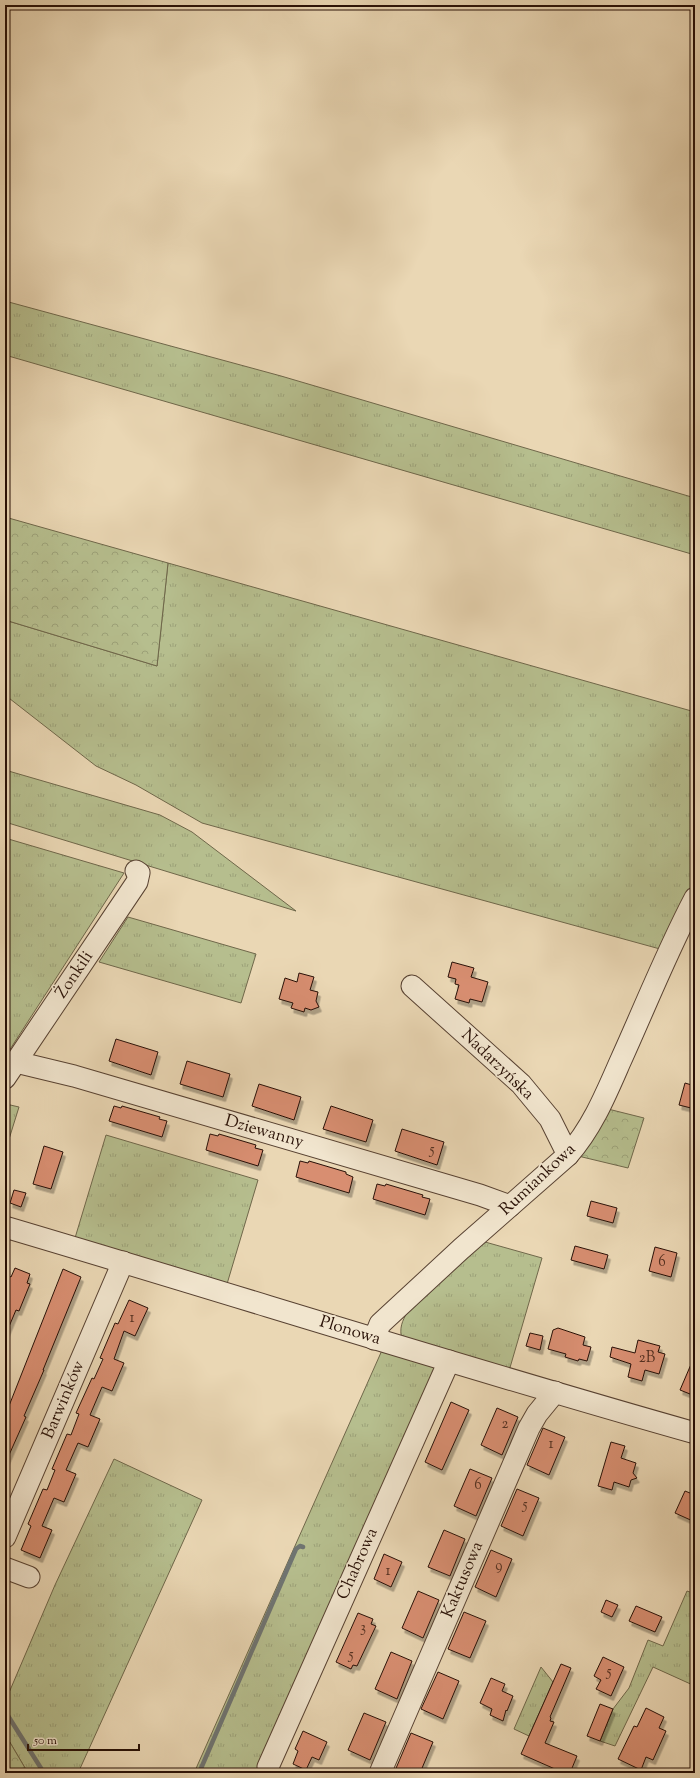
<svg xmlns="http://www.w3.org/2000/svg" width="700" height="1778" viewBox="0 0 700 1778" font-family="'Sorts Mill Goudy',serif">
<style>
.grass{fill:url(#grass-tufts);stroke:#6f674a}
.forest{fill:url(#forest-crowns);stroke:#6f674a}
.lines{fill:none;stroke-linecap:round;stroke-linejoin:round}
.stream{stroke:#6f7471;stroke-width:4.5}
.building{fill:#d88e71;stroke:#281006;filter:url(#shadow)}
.minor-casing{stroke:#584232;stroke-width:23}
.minor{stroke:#f1e5ce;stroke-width:21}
.labels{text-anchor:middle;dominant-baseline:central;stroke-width:3.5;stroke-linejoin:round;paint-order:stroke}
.number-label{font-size:15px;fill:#543021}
.street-label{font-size:17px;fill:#281006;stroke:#f1e5ce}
</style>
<defs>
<pattern id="grass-tufts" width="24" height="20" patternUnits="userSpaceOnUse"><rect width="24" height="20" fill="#b6be8e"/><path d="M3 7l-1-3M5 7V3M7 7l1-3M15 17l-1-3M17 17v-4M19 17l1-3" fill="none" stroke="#9ca279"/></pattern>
<pattern id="forest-crowns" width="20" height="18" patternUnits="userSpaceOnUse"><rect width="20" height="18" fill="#b6be8e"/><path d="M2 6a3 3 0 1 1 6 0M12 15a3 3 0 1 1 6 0" fill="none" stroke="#9ca279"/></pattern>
<filter id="shadow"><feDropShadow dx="2.5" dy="4.5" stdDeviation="0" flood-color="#0004"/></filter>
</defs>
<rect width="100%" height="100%" fill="#ead7b4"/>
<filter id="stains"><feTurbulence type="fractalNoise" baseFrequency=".005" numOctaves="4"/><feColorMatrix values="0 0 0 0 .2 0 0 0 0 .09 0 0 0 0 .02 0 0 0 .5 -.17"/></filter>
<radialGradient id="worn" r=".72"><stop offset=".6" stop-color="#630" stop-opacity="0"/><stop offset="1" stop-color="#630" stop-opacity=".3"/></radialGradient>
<g class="grass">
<path d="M 5,301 L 281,376 L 695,498 L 695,555 L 5,355 Z"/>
<path d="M 168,563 L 695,712 L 695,880 L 660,949 L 202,823 L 136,785 L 96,766 L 5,695 L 5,620 L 157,666 Z"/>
<path d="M 5,770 L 160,815 L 192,832 L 296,911 L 5,822 Z"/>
<path d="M 5,838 L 124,873 L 5,1057 Z"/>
<path d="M 128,917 L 256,954 L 241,1003 L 99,962 Z"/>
<path d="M 6,1104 L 19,1107 L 5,1152 L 5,1105 Z"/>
<path d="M 106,1135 L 258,1180 L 227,1284 L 75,1238 Z"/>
<path d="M 478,1240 L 542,1258 L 509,1371 L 402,1340 C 399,1328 402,1321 408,1311 Z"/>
<path d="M 383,1348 L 433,1363 L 438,1375 L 275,1769 L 285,1773 L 194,1773 Z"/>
<path d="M 114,1459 L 202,1500 L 78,1773 L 28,1773 L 5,1734 L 5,1702 L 55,1585 Z"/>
<path d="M 687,1591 L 695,1594 L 695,1686 L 653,1667 L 615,1746 L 600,1741 L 613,1709 L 629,1688 L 648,1640 L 663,1646 Z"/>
<path d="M 541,1667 L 553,1682 L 529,1736 L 514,1729 Z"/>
</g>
<g class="forest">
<path d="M 5,517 L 168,563 L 157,666 L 5,620 Z"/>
<path d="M 608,1109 L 644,1118 L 628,1168 L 578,1156 Z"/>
<path d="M 5,1734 L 28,1773 L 5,1773 Z"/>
</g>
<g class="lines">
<g class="stream">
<path d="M 5,1711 L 44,1773"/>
<path d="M 199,1773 L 296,1549 L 300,1546 L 303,1547"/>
</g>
</g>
<g class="building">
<path d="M 452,962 L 474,968 L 471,977 L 488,982 L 482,1002 L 470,999 L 469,1003 L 455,999 L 459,985 L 455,984 L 456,979 L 448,977 Z"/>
<path d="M 299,973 L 314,977 L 310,990 L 318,992 L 316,1001 L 319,1007 L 311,1010 L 305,1008 L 304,1012 L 291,1008 L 293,1003 L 279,999 L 285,978 L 297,982 Z"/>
<path d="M 116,1039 L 158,1052 L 151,1075 L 109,1061 Z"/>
<path d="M 187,1061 L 230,1074 L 223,1097 L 180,1084 Z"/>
<path d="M 685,1083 L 695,1086 L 695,1109 L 679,1105 Z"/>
<path d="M 259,1084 L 301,1097 L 294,1120 L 252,1106 Z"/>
<path d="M 114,1106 L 121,1108 L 122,1106 L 160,1117 L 159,1119 L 167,1121 L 162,1137 L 109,1121 Z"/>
<path d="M 331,1106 L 373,1120 L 366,1142 L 323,1129 Z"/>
<path d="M 402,1129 L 444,1142 L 437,1165 L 395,1151 Z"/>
<path d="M 210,1134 L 218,1136 L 219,1134 L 256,1145 L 255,1148 L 263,1150 L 258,1166 L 206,1150 Z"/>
<path d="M 44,1146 L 63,1152 L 51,1189 L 33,1184 Z"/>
<path d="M 300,1161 L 308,1163 L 309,1161 L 346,1172 L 346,1174 L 353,1177 L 349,1193 L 296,1177 Z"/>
<path d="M 377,1184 L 385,1186 L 386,1184 L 423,1195 L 422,1197 L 430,1199 L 425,1215 L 373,1199 Z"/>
<path d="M 14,1190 L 26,1193 L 21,1207 L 10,1203 Z"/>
<path d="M 591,1201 L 617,1208 L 613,1223 L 587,1216 Z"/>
<path d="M 575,1246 L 608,1255 L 604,1269 L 571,1260 Z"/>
<path d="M 655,1247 L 677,1253 L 671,1277 L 649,1271 Z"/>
<path d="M 15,1268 L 30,1274 L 27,1283 L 30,1284 L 19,1311 L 16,1310 L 5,1336 L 5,1274 L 11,1277 Z"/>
<path d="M 63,1269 L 81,1277 L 43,1370 L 44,1370 L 24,1416 L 26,1417 L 5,1464 L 5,1416 Z"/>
<path d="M 129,1300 L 148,1308 L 135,1336 L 124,1331 L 114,1359 L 124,1363 L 112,1391 L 102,1387 L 90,1415 L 100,1419 L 88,1447 L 78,1443 L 66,1470 L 76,1474 L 64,1502 L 54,1498 L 42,1526 L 52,1530 L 40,1558 L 21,1550 L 31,1526 L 28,1524 L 43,1489 L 47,1490 L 55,1470 L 52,1469 L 67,1434 L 71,1435 L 79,1414 L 76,1413 L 92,1378 L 94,1379 L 103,1359 L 100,1358 L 115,1323 L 118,1324 Z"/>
<path d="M 558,1328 L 585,1337 L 583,1345 L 591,1347 L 587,1361 L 579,1359 L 578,1361 L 565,1357 L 566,1354 L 548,1349 L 553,1330 Z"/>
<path d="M 530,1333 L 543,1336 L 540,1350 L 526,1346 Z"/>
<path d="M 638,1340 L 660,1346 L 658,1352 L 665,1354 L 659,1374 L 645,1370 L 642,1381 L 628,1377 L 631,1364 L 610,1357 L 612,1347 L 635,1353 Z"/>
<path d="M 695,1355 L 695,1396 L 680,1390 Z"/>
<path d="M 451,1402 L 469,1410 L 442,1470 L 425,1462 Z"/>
<path d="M 497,1408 L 518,1417 L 502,1455 L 481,1445 Z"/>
<path d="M 543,1428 L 565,1437 L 549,1475 L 527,1465 Z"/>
<path d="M 611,1442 L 625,1446 L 621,1458 L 636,1463 L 633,1473 L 637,1478 L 631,1480 L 629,1487 L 614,1482 L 612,1490 L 598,1486 Z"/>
<path d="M 470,1469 L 492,1478 L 476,1516 L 454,1506 Z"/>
<path d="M 517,1489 L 539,1498 L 523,1536 L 501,1526 Z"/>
<path d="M 685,1491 L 695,1495 L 695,1522 L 675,1513 Z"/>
<path d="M 444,1530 L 465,1539 L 450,1576 L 428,1567 Z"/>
<path d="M 491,1550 L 512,1559 L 496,1597 L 475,1587 Z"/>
<path d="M 384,1554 L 402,1562 L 391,1587 L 374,1579 Z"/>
<path d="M 418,1591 L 439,1600 L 423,1638 L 402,1628 Z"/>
<path d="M 606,1600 L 618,1605 L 612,1617 L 601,1612 Z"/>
<path d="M 636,1606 L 662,1617 L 655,1632 L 629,1621 Z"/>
<path d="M 464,1612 L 486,1621 L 470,1658 L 448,1649 Z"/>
<path d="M 358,1613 L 373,1619 L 371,1624 L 376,1626 L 357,1666 L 353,1665 L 351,1669 L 336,1662 Z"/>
<path d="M 391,1652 L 412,1661 L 397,1699 L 375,1689 Z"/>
<path d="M 603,1657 L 624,1667 L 611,1696 L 596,1689 L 601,1680 L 594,1676 Z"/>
<path d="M 561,1664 L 571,1668 L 550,1717 L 551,1718 L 550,1721 L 554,1722 L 545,1743 L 577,1756 L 570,1773 L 564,1773 L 521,1754 Z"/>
<path d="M 438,1672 L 459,1681 L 443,1719 L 421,1709 Z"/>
<path d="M 491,1678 L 505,1684 L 502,1691 L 513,1696 L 507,1711 L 506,1710 L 503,1721 L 490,1715 L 492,1709 L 480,1703 Z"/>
<path d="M 600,1704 L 613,1709 L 600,1741 L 587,1736 Z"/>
<path d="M 646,1708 L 664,1717 L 659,1728 L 666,1731 L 653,1760 L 646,1757 L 641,1770 L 618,1759 L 634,1726 L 637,1727 Z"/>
<path d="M 364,1713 L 386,1722 L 370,1760 L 348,1750 Z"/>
<path d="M 303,1731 L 327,1742 L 319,1760 L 312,1757 L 306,1770 L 293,1764 L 298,1751 L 295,1749 Z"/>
<path d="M 411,1733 L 433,1742 L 420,1773 L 394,1773 Z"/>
</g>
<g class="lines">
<g class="minor-casing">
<g id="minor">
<path d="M 412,986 L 521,1084 L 550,1119 L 568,1155"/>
<path d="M 16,1062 L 74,1076 L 480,1195 L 510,1206"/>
<path d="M 5,1078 L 137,882 L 139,873 L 136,871"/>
<path d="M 5,1227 C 235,1295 464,1368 695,1433"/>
<path d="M 374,1339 L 380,1324 L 461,1249 L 568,1155 C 592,1128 606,1094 620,1062 C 645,1007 667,951 695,898"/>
<path d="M 5,1537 L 123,1262"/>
<path d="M 5,1568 L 29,1577"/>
<path d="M 268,1767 L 449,1361"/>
<path d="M 380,1773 L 529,1428 L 537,1414 L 555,1392"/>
</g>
</g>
<use href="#minor" class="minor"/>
</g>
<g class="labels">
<g class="number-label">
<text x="432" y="1150">5</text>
<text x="662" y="1262">6</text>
<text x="132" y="1318">1</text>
<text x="647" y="1358">2B</text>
<text x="505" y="1424">2</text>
<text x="551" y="1444">1</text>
<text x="478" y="1485">6</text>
<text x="525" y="1505">5</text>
<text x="499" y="1566">9</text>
<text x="388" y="1571">1</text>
<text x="363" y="1628">3</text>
<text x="351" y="1655">5</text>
<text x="609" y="1672">5</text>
</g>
<g class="street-label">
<text transform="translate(75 975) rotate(-56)">Żonkili</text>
<text transform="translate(497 1065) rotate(44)">Nadarzyńska</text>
<text transform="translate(264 1132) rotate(16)">Dziewanny</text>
<text transform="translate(538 1180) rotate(-43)">Rumiankowa</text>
<text transform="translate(350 1331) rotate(17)">Plonowa</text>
<text transform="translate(64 1400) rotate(-67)">Barwinków</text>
<text transform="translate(358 1564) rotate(-66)">Chabrowa</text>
<text transform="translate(463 1580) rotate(-67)">Kaktusowa</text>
</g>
</g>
<rect width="700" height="1778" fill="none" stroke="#ead7b4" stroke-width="20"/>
<rect x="6" y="6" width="688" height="1766" fill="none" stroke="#281006" stroke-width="2"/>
<rect x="10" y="10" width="680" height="1758" fill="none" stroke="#281006"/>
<path d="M28 1744v6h111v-6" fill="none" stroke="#281006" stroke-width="2"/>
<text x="34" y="1744" font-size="12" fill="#281006" stroke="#f1e5ce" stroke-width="3" paint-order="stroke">50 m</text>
<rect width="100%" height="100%" filter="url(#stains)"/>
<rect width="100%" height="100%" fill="url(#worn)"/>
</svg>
